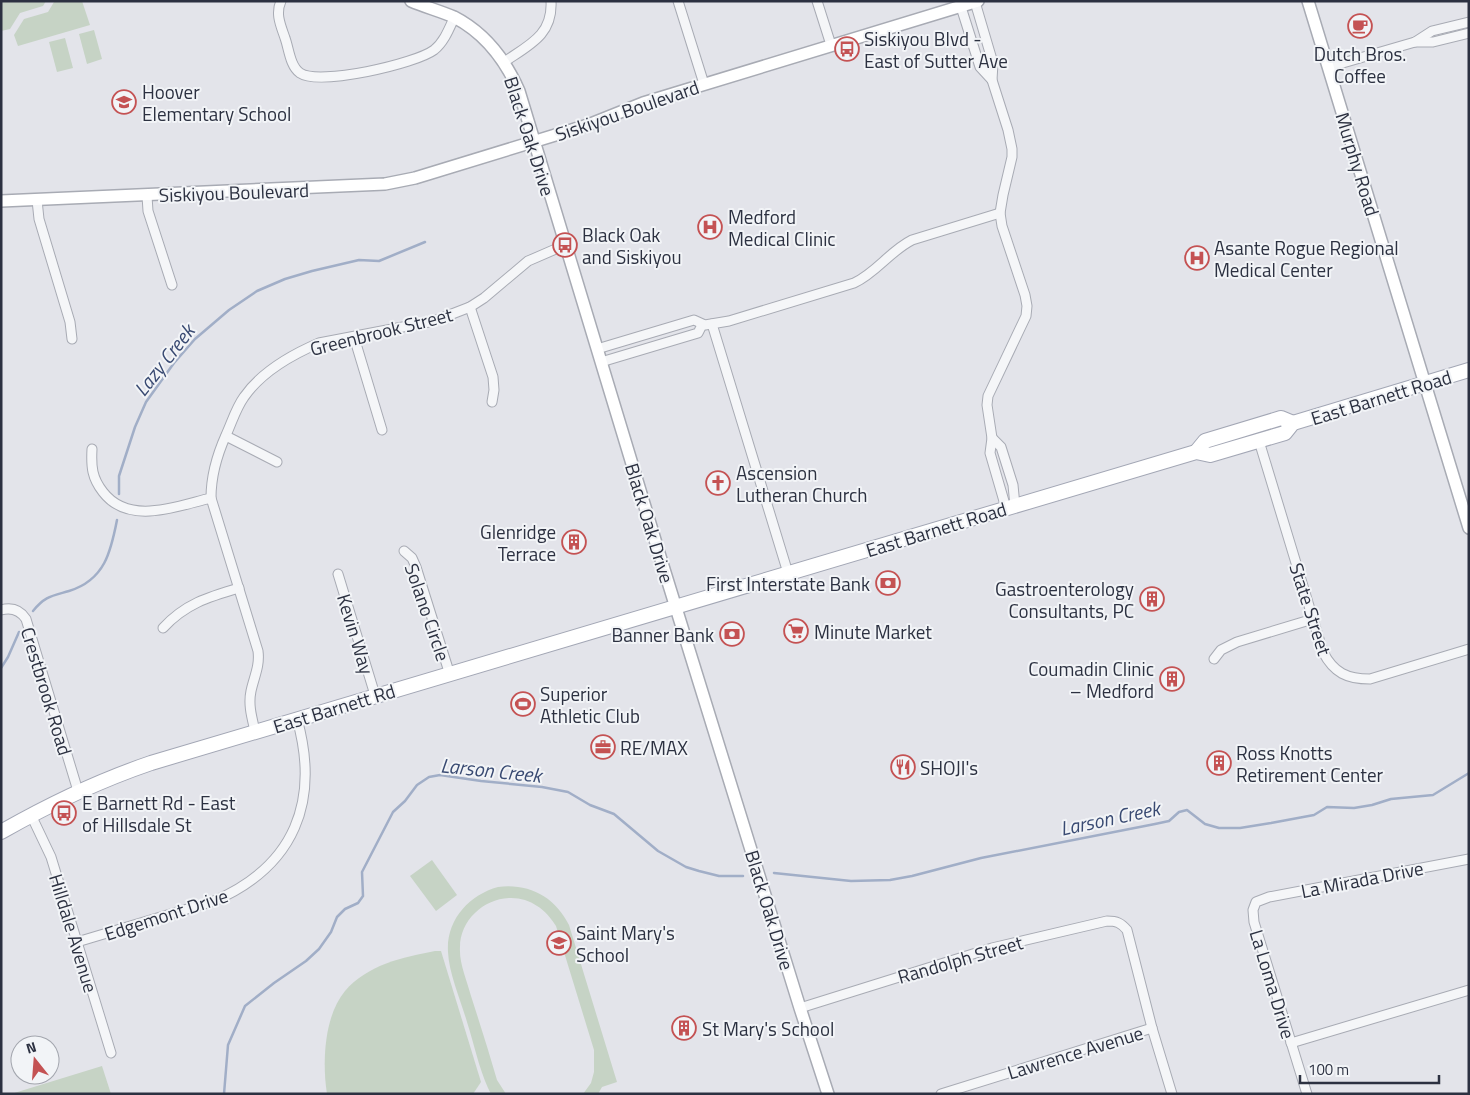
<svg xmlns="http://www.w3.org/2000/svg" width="1470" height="1095" viewBox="0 0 1470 1095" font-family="'Titillium Web',sans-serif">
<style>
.green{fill:#c6d3c5}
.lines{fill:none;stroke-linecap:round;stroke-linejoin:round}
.stream{stroke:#a1aec7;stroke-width:2.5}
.street-casing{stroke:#a8abb4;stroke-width:11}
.secondary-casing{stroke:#a8abb4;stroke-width:14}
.primary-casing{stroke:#a3a7b5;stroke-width:16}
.street{stroke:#f5f6f8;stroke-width:9}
.secondary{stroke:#fff;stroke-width:11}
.primary{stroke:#fff;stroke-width:14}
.labels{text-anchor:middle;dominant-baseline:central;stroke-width:4;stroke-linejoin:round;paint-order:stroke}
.poi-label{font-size:19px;fill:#2c3141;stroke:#f2f4f7;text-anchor:start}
.street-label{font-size:19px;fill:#2c3141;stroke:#f2f4f7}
.water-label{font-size:20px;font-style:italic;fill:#394a72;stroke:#f2f4f7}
</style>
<rect width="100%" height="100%" fill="#e3e4ea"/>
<g class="green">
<path d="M 1,1 L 46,1 L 43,6 L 20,13 L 10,29 L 1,31 Z"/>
<path d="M 56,1 L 82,1 L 90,25 L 18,46 L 14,35 L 24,19 L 48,12 L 54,2 Z"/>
<path d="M 94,30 L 102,59 L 87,64 L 79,34 Z"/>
<path d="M 65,38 L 73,68 L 57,72 L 49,42 Z"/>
<path d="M 432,860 L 457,895 L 436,911 L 410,876 Z"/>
<path d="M 498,887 C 529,883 555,897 569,925 L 617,1082 L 602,1087 L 598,1094 L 583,1094 L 591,1083 L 594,1072 L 594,1050 L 556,926 C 546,909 529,897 509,898 C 483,899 460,921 460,947 C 459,964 467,980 471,996 C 480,1024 489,1052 497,1080 L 506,1094 L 491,1094 L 488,1088 C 479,1068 474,1044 467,1022 C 461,1001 449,974 448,952 C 446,920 469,895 498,887 Z"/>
<path d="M 435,951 L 441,951 L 481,1082 L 473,1094 L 327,1094 C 322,1063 324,1016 345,991 C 367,965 403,957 435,951 Z"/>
<path d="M 102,1066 L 111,1094 L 11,1094 Z"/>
</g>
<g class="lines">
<g class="stream">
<path d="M 119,494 L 119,476 L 135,427 L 146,402 L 174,363 L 195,339 L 229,310 L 257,291 L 285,279 L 312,271 L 359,260 L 379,261 L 425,242"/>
<path d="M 33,611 C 45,596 52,596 69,591 C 105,580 111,551 117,520"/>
<path d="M 1,668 L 8,657 L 19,632"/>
<path d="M 774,873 L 851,881 L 890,880 L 912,876 L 981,858 L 1155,824 L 1169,821 L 1179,812 L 1187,810 L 1205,824 L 1219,828 L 1240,828 L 1271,823 L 1314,815 L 1327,807 L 1354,808 L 1372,805 L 1391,799 L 1433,795 L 1469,773"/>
<path d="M 224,1094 L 228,1045 L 245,1006 L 274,983 L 306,961 L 319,949 L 331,932 L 337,917 L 345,909 L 358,903 L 363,896 L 362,872 L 393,812 L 405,801 L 417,785 L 429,777 L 440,775 L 481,781 L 542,787 L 568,792 L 590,805 L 614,814 L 658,851 L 686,867 L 699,871 L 719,876 L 743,876"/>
</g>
<g class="street-casing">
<g id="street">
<path d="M 281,1 C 275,14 281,26 285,38 C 289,49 290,66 300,73 C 319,86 415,64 434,50 C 444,42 449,29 454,18"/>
<path d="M 678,1 L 704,84"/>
<path d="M 817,1 L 831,45"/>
<path d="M 975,2 L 993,63 L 992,80 L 1008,130 L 1012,149 L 1012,157 L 1003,195 L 1000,213 L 1002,226 L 1025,295 L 1027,306 L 1026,316 L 988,396 L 987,405 L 992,438 L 990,453 L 1006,508"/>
<path d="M 961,7 L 980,67 L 992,80"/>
<path d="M 1415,42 L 1433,42 L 1469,33"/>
<path d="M 504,62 C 529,45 553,35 551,1"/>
<path d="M 1329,67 L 1415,42 L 1432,31 L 1469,22"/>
<path d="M 147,196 L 148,211 L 172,285"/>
<path d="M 37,200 L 39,219 L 70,322 L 72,339"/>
<path d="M 470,307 L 493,377 L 494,390 L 492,402"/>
<path d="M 712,324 L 788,573"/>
<path d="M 354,337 L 382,430"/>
<path d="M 597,349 L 694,320 L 705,325 L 729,321 L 854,283 C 876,273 890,251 912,240 L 1000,213"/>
<path d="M 601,362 L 698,333 L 702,325"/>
<path d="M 226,436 L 277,462"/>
<path d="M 992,438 L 1001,447 L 1013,485 L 1015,506"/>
<path d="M 1259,441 L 1323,652 C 1334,673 1347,679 1370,679 L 1469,649"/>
<path d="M 92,449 C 91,467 92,478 103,492 C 129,526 177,506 211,498"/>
<path d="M 404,551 L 412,558 L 416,567 L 450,675"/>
<path d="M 338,574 L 375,695"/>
<path d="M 1,610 C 12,607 20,610 26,619 L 78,791"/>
<path d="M 163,628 C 185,604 208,597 239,588"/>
<path d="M 1214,659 L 1221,650 L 1237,642 L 1313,619"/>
<path d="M 255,731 C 252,718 248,705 251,691 C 254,677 260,666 258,651 L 211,498 C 211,475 217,455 226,435 C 232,422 236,408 244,397 C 262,371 291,355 319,343 L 434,321 L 470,307 L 484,298 L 528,261 L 565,245"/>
<path d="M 31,815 L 51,857 L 111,1053"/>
<path d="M 77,942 L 214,901 C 295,866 320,801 297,719"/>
<path d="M 800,1008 L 992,948 L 1107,921 C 1117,921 1121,923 1127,930 L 1152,1028 L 1172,1094"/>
<path d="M 1291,1043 L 1469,990"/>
<path d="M 941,1094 L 1152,1028"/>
<path d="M 1307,1094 L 1254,922 L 1253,910 L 1256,902 L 1269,897 L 1469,859"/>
</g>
</g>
<g class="secondary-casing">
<g id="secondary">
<path d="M 411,1 C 425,7 440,11 454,17 C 485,33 505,59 519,91 L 659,553 L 800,1008 L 828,1094"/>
<path d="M 1308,1 L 1469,528"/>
<path d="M 1,201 L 385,184 L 415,178 L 588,125 L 643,103 L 978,1"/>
</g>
</g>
<g class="primary-casing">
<g id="primary">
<path d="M 1196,452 L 1205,441 L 1281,418 L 1293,423"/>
<path d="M 1,832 C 50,804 98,781 151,763 L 1196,452 L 1210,455 L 1285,433 L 1293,423 L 1469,370"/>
</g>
</g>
<use href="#street" class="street"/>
<use href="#secondary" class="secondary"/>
<use href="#primary" class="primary"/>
</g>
<defs>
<g id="cafe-ring" transform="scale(1.25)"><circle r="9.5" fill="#f2f4f7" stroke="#c45253" stroke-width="1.5"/><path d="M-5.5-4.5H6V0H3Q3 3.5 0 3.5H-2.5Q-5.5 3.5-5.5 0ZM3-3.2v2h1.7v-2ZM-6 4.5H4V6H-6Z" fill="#c45253"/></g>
<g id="bus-ring" transform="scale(1.25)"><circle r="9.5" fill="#f2f4f7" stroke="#c45253" stroke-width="1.5"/><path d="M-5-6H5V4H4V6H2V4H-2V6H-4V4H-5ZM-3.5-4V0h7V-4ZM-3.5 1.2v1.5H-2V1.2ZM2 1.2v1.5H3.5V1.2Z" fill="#c45253"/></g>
<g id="school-ring" transform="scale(1.25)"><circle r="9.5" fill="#f2f4f7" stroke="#c45253" stroke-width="1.5"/><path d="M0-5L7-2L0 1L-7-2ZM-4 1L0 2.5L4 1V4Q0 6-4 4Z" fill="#c45253"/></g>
<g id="hospital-ring" transform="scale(1.25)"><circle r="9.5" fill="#f2f4f7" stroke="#c45253" stroke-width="1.5"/><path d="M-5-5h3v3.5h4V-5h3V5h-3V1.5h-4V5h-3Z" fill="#c45253"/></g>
<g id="church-ring" transform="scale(1.25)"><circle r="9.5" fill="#f2f4f7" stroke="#c45253" stroke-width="1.5"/><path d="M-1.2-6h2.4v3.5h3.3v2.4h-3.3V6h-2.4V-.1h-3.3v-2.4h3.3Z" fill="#c45253"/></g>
<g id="building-ring" transform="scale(1.25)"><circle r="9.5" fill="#f2f4f7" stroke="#c45253" stroke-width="1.5"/><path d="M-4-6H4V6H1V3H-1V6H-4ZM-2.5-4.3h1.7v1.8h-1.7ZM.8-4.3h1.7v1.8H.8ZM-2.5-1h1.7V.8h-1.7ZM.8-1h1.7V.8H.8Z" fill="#c45253"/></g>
<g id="bank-ring" transform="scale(1.25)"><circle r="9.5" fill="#f2f4f7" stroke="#c45253" stroke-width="1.5"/><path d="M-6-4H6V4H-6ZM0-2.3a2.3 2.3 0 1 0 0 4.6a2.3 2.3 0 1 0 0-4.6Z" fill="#c45253"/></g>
<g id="supermarket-ring" transform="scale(1.25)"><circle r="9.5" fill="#f2f4f7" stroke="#c45253" stroke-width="1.5"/><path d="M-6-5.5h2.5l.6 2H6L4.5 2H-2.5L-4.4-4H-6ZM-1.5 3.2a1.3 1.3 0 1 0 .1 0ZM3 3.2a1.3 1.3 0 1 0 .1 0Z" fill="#c45253"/></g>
<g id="stadium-ring" transform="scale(1.25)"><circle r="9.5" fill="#f2f4f7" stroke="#c45253" stroke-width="1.5"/><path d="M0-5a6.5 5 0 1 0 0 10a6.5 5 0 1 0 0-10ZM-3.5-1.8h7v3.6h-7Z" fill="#c45253"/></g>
<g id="office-ring" transform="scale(1.25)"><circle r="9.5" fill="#f2f4f7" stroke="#c45253" stroke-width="1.5"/><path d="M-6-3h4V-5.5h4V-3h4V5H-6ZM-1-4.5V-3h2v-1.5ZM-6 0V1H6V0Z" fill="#c45253"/></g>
<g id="restaurant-ring" transform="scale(1.25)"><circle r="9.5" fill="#f2f4f7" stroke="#c45253" stroke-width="1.5"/><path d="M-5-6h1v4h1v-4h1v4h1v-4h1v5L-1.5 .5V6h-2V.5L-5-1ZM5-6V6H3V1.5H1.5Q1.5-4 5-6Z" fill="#c45253"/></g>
</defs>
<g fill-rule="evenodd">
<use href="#cafe-ring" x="1360" y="26"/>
<use href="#bus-ring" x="847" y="49"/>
<use href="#school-ring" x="124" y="102"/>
<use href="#hospital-ring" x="710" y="227"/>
<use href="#bus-ring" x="565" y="245"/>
<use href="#hospital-ring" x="1197" y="258"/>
<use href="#church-ring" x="718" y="483"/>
<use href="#building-ring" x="574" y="542"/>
<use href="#bank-ring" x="888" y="583"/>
<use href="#building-ring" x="1152" y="599"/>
<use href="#supermarket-ring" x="796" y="631"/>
<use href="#bank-ring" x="732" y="634"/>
<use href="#building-ring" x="1172" y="679"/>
<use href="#stadium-ring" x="523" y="704"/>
<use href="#office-ring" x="603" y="747"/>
<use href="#building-ring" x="1219" y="763"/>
<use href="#restaurant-ring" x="903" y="767"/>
<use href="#bus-ring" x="64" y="813"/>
<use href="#school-ring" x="559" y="943"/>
<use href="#building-ring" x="684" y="1028"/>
</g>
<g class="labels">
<g class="poi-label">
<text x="864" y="38">Siskiyou Blvd -<tspan x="864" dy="22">East of Sutter Ave</tspan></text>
<text x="1360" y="53" text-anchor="middle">Dutch Bros.<tspan x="1360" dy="22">Coffee</tspan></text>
<text x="142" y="91">Hoover<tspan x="142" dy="22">Elementary School</tspan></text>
<text x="728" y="216">Medford<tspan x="728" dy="22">Medical Clinic</tspan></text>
<text x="582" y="234">Black Oak<tspan x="582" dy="22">and Siskiyou</tspan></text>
<text x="1214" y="247">Asante Rogue Regional<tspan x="1214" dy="22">Medical Center</tspan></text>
<text x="736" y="472">Ascension<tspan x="736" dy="22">Lutheran Church</tspan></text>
<text x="556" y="531" text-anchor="end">Glenridge<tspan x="556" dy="22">Terrace</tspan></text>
<text x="870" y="583" text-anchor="end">First Interstate Bank</text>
<text x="1134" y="588" text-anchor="end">Gastroenterology<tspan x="1134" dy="22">Consultants, PC</tspan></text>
<text x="814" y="631">Minute Market</text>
<text x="714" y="634" text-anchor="end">Banner Bank</text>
<text x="1154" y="668" text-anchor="end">Coumadin Clinic<tspan x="1154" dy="22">– Medford</tspan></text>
<text x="540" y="693">Superior<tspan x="540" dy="22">Athletic Club</tspan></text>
<text x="620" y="747">RE/MAX</text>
<text x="1236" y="752">Ross Knotts<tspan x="1236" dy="22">Retirement Center</tspan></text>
<text x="920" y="767">SHOJI's</text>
<text x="82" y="802">E Barnett Rd - East<tspan x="82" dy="22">of Hillsdale St</tspan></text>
<text x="576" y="932">Saint Mary's<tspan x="576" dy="22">School</tspan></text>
<text x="702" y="1028">St Mary's School</text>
</g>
<g class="street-label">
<text transform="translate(627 110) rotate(-19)">Siskiyou Boulevard</text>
<text transform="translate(530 136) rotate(72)">Black Oak Drive</text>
<text transform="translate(1358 164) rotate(73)">Murphy Road</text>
<text transform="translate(234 192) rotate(-2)">Siskiyou Boulevard</text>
<text transform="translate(381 331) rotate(-14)">Greenbrook Street</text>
<text transform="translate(1381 397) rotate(-17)">East Barnett Road</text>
<text transform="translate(650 523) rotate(73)">Black Oak Drive</text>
<text transform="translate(936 529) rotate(-17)">East Barnett Road</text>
<text transform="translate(1311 609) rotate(72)">State Street</text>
<text transform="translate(428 612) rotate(71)">Solano Circle</text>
<text transform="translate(356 634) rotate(73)">Kevin Way</text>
<text transform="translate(47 691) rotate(73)">Crestbrook Road</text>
<text transform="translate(334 708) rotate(-17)">East Barnett Rd</text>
<text transform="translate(1362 879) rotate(-11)">La Mirada Drive</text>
<text transform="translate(770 910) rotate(73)">Black Oak Drive</text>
<text transform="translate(166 914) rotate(-18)">Edgemont Drive</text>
<text transform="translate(74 933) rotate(73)">Hilldale Avenue</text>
<text transform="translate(960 959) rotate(-16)">Randolph Street</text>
<text transform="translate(1273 984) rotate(73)">La Loma Drive</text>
<text transform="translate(1075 1052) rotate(-17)">Lawrence Avenue</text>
</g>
<g class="water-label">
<text transform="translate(164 360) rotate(-52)">Lazy Creek</text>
<text transform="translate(491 770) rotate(6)">Larson Creek</text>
<text transform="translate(1110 818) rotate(-12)">Larson Creek</text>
</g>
</g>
<rect width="1470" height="1095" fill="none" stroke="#2c3141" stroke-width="5"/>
<g transform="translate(35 1060) rotate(343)"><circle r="24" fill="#f2f4f7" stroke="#a3a6ae"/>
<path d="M0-4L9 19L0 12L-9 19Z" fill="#c45253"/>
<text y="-8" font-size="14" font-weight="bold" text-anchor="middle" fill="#2c3141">N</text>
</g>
<path d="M1300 1075v8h139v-8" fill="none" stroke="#2c3141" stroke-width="2.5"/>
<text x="1308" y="1075" font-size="15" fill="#2c3141" stroke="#f2f4f7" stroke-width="4" paint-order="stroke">100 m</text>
</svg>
